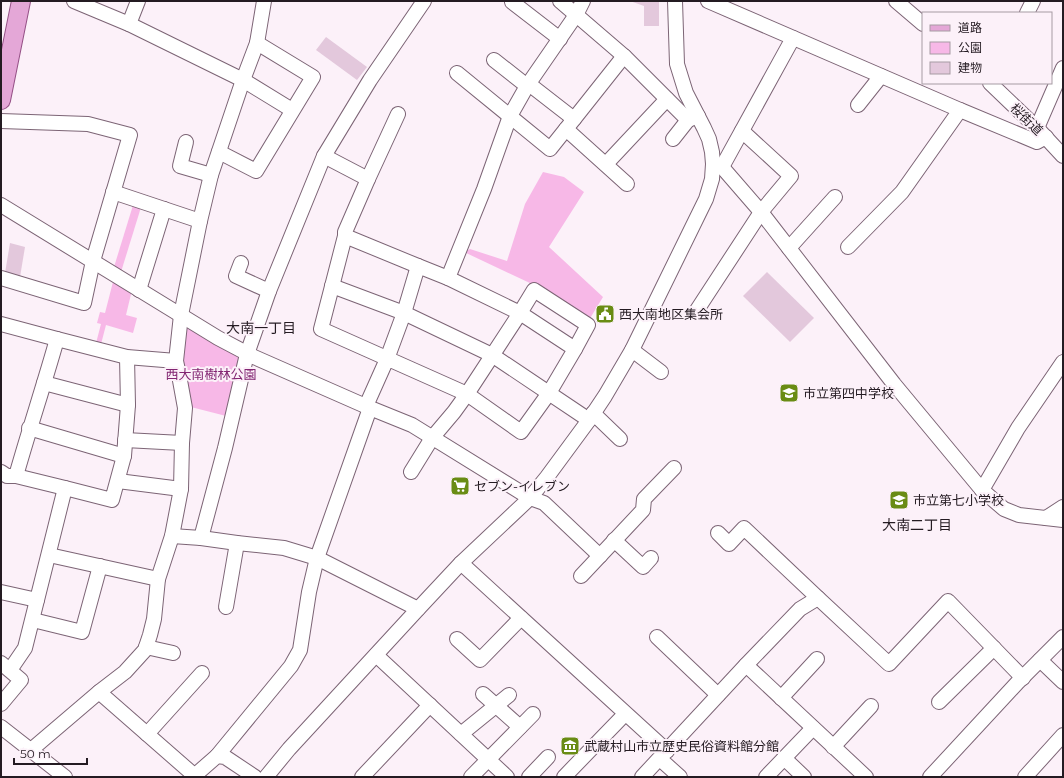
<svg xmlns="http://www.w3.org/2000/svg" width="1064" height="778" viewBox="0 0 1064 778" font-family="Montserrat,'Noto Sans JP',sans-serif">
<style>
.green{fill:#f7b8e7}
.building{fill:#e3c8dc}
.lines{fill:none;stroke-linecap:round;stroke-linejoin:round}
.minor-casing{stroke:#7c6475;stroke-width:16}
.major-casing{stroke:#955086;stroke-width:20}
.minor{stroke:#fff;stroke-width:14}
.major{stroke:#e4a7d7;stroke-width:18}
.labels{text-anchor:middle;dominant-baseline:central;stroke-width:4;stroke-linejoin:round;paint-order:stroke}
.street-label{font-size:13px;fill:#241b22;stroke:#fcf1f9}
.poi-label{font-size:13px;fill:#241b22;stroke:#fcf1f9;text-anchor:start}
.park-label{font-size:13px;fill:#822672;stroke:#fcf1f9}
.neighbourhood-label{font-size:14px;fill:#241b22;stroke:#fcf1f9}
</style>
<rect width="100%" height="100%" fill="#fcf1f9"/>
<g class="green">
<path d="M 543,172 L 564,177 L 584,192 L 549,247 L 603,297 L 589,320 L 532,284 L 464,252 L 470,249 L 507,261 L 525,204 Z"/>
<path d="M 134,202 L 142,204 L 121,272 L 114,267 Z"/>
<path d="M 114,278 L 132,290 L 126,315 L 137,318 L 133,333 L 106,325 L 100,348 L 95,347 L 101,324 L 97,323 L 100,312 L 105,313 Z"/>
<path d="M 181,324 L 243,360 L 230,417 L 187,406 L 180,339 Z"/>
</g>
<g class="building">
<path d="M 630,1 L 659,1 L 659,26 L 644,26 L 644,6 Z"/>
<path d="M 326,37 L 367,67 L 357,80 L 316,50 Z"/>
<path d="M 10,243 L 25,247 L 20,277 L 5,273 Z"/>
<path d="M 767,272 L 814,318 L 790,342 L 743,296 Z"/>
<path d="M 604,304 L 612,310 L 603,323 L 597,319 L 602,310 L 600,309 Z"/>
</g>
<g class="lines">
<g class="minor-casing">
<g id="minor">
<path d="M 74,1 L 129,24 L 243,80 L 292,110"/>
<path d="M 560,1 L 624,56 L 688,120 L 698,116"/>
<path d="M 708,1 L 960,110 L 902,192 L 848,247"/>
<path d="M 896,1 L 923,24"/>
<path d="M 512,2 L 560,39"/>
<path d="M 1027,13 L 1033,1"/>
<path d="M 129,24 L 138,1"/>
<path d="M 494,60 L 527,86"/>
<path d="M 457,73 L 550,149 L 574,119 L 529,84"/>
<path d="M 990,83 L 1037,128 L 1063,156"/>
<path d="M 858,105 L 881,76"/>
<path d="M 960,110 L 1037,142 L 1046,137"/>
<path d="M 574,119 L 624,56"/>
<path d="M 1,121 L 88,124 L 130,135 L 93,261 L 84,303 L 1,278"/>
<path d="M 1037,128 L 1063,68"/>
<path d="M 566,129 L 627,184"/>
<path d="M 673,139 L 688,120"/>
<path d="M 186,142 L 180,166 L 211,175"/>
<path d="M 219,152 L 256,171 L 313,77 L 257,43"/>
<path d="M 324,156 L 368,179"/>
<path d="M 606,164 L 667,99"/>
<path d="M 713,164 L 722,167 L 761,212 L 894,384 L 982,490 L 1004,509 L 1019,515 L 1063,520"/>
<path d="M 722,167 L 793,38"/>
<path d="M 113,192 L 200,221"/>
<path d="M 1,205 L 218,338 L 254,357 L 370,408 L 412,425 L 530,498 L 544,503 L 600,556"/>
<path d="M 345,236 L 418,266"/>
<path d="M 789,248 L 835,197"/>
<path d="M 241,263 L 236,276 L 269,291"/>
<path d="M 448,278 L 484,189 L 510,116 L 527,86 L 576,15 L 583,1"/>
<path d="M 332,286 L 404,313 L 492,355 L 589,420"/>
<path d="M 139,290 L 164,209"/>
<path d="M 697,310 L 761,212 L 791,176 L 742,131"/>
<path d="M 1,324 L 57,339 L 127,357 L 176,361"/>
<path d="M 57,339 C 44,385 29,430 16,476 L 65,488"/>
<path d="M 632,350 L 661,372"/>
<path d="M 44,383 L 128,405"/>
<path d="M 366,406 L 387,359 L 404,313 L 418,266 L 448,278 L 520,313 L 575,349 L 549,393 L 521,432 L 467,394 L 321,329 L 345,236 L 345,232 L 368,179 L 398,114"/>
<path d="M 593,413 L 620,439"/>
<path d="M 29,428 L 124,456"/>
<path d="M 125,440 L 182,443"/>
<path d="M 1,472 L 7,476 L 16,476"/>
<path d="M 411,472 L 432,438 L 454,412 L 467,394 L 520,313 L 534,290 L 588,325 L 575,349"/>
<path d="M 118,481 L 181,489"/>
<path d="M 982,490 L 1018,428 L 1063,362"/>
<path d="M 1046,518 L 1063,507"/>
<path d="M 718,533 L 729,544 L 744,528 L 818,598 L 889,664 L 948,601 L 1023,678"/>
<path d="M 172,536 L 201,538 L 237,543 L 284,548 L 317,558 L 418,609"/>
<path d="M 201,538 L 225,448 L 247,354 L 269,291 L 324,156 L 370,80 L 424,1"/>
<path d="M 614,540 L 643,567 L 651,558"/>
<path d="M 49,555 L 158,579"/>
<path d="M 461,563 L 667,751"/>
<path d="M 581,576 L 643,510 L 644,499 L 674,468"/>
<path d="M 1,592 L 37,600"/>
<path d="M 226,607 L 237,543"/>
<path d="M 33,620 L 82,632 L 100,566"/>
<path d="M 657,637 L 718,695"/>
<path d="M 457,639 L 480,660 L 521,618"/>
<path d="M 146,647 L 173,653"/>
<path d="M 376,655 L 507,777"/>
<path d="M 1040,660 L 1063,682"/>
<path d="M 1,663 L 21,680 L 1,704"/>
<path d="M 746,665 L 866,777"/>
<path d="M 10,670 L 25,648 L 65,488 L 112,500 L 124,456 L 128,405 L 127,357"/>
<path d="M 99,692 L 195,776"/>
<path d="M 483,694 L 520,727"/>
<path d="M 781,698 L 817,659"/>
<path d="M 939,702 L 994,648"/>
<path d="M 1,727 L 65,777"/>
<path d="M 147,734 L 202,673"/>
<path d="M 461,734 L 509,695"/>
<path d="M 833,747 L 871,706"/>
<path d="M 31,750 L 99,692 L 125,672 L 145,650 L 150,635 L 154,619 L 158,579 L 172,536 L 181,489 L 182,443 L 185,408 L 179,375 L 176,361 L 181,315 L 200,221 L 211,175 L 243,80 L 257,43 L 264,1"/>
<path d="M 217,756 L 291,666 L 300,650 L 309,592 L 317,558 L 370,408"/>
<path d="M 784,758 L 804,777"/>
<path d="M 660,759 L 680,777"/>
<path d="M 193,777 L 217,756 L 225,757 L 255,777"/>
<path d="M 266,777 L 289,749 L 418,609 L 461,563 L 530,498 L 547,477 L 589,420 L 605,396 L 632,350 L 706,199 L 712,179 L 713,164 L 712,152 L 709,139 L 704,128 L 686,93 L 677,64 L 675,1"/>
<path d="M 362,777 L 430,705"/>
<path d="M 471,777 L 533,714"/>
<path d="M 529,777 L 548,757"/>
<path d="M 564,777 L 625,714"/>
<path d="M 642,777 L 746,665 L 800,609 L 818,598"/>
<path d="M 766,777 L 813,728"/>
<path d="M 930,777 L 1018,682 L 1063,637"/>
<path d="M 1025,777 L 1063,735"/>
</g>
</g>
<g class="major-casing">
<path id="major" d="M 1,100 L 21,1"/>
</g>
<use href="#minor" class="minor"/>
<use href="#major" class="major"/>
</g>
<defs>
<g id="civic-square" transform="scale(1)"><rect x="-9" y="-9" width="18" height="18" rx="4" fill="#698c14" stroke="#fcf1f9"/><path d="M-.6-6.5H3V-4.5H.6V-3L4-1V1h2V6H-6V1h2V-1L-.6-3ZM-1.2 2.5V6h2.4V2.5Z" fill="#fff"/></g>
<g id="school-square" transform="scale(1)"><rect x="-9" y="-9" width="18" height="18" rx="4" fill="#698c14" stroke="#fcf1f9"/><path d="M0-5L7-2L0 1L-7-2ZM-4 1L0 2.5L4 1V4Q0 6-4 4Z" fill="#fff"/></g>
<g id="supermarket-square" transform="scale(1)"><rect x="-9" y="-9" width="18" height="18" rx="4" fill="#698c14" stroke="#fcf1f9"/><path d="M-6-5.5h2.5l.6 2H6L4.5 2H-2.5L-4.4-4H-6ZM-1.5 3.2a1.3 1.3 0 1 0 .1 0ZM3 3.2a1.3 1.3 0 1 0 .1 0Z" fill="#fff"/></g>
<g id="museum-square" transform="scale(1)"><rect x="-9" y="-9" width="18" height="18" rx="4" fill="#698c14" stroke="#fcf1f9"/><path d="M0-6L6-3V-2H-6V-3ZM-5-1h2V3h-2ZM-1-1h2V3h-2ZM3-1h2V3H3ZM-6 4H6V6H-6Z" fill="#fff"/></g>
</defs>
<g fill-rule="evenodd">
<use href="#civic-square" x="605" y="314"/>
<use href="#school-square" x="789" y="393"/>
<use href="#supermarket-square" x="460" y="486"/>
<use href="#school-square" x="899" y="500"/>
<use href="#museum-square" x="570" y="746"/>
</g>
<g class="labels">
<g class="street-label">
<text transform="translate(1027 119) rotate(44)">桜街道</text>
</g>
<g class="poi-label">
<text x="619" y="314">西大南地区集会所</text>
<text x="803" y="393">市立第四中学校</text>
<text x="474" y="486">セブン-イレブン</text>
<text x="913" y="500">市立第七小学校</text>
<text x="584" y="746">武蔵村山市立歴史民俗資料館分館</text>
</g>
<g class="park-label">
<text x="211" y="374">西大南樹林公園</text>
</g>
<g class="neighbourhood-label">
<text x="261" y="328">大南一丁目</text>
<text x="917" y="525">大南二丁目</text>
</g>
</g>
<rect width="1064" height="778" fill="none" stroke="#241b22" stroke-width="4"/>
<rect x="922" y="12" width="130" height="72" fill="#fcf1f9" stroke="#a69ba3"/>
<rect x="930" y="25" width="20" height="6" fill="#e4a7d7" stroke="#a69ba3"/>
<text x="958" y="32" font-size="12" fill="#241b22">道路</text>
<rect x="930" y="42" width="20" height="12" fill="#f7b8e7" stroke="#a69ba3"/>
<text x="958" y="52" font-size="12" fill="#241b22">公園</text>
<rect x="930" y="62" width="20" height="12" fill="#e3c8dc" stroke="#a69ba3"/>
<text x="958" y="72" font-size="12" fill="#241b22">建物</text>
<path d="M14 758v6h73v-6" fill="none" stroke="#241b22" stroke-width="2"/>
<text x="20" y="758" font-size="12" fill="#241b22" stroke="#fcf1f9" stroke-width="3" paint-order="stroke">50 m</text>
</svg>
